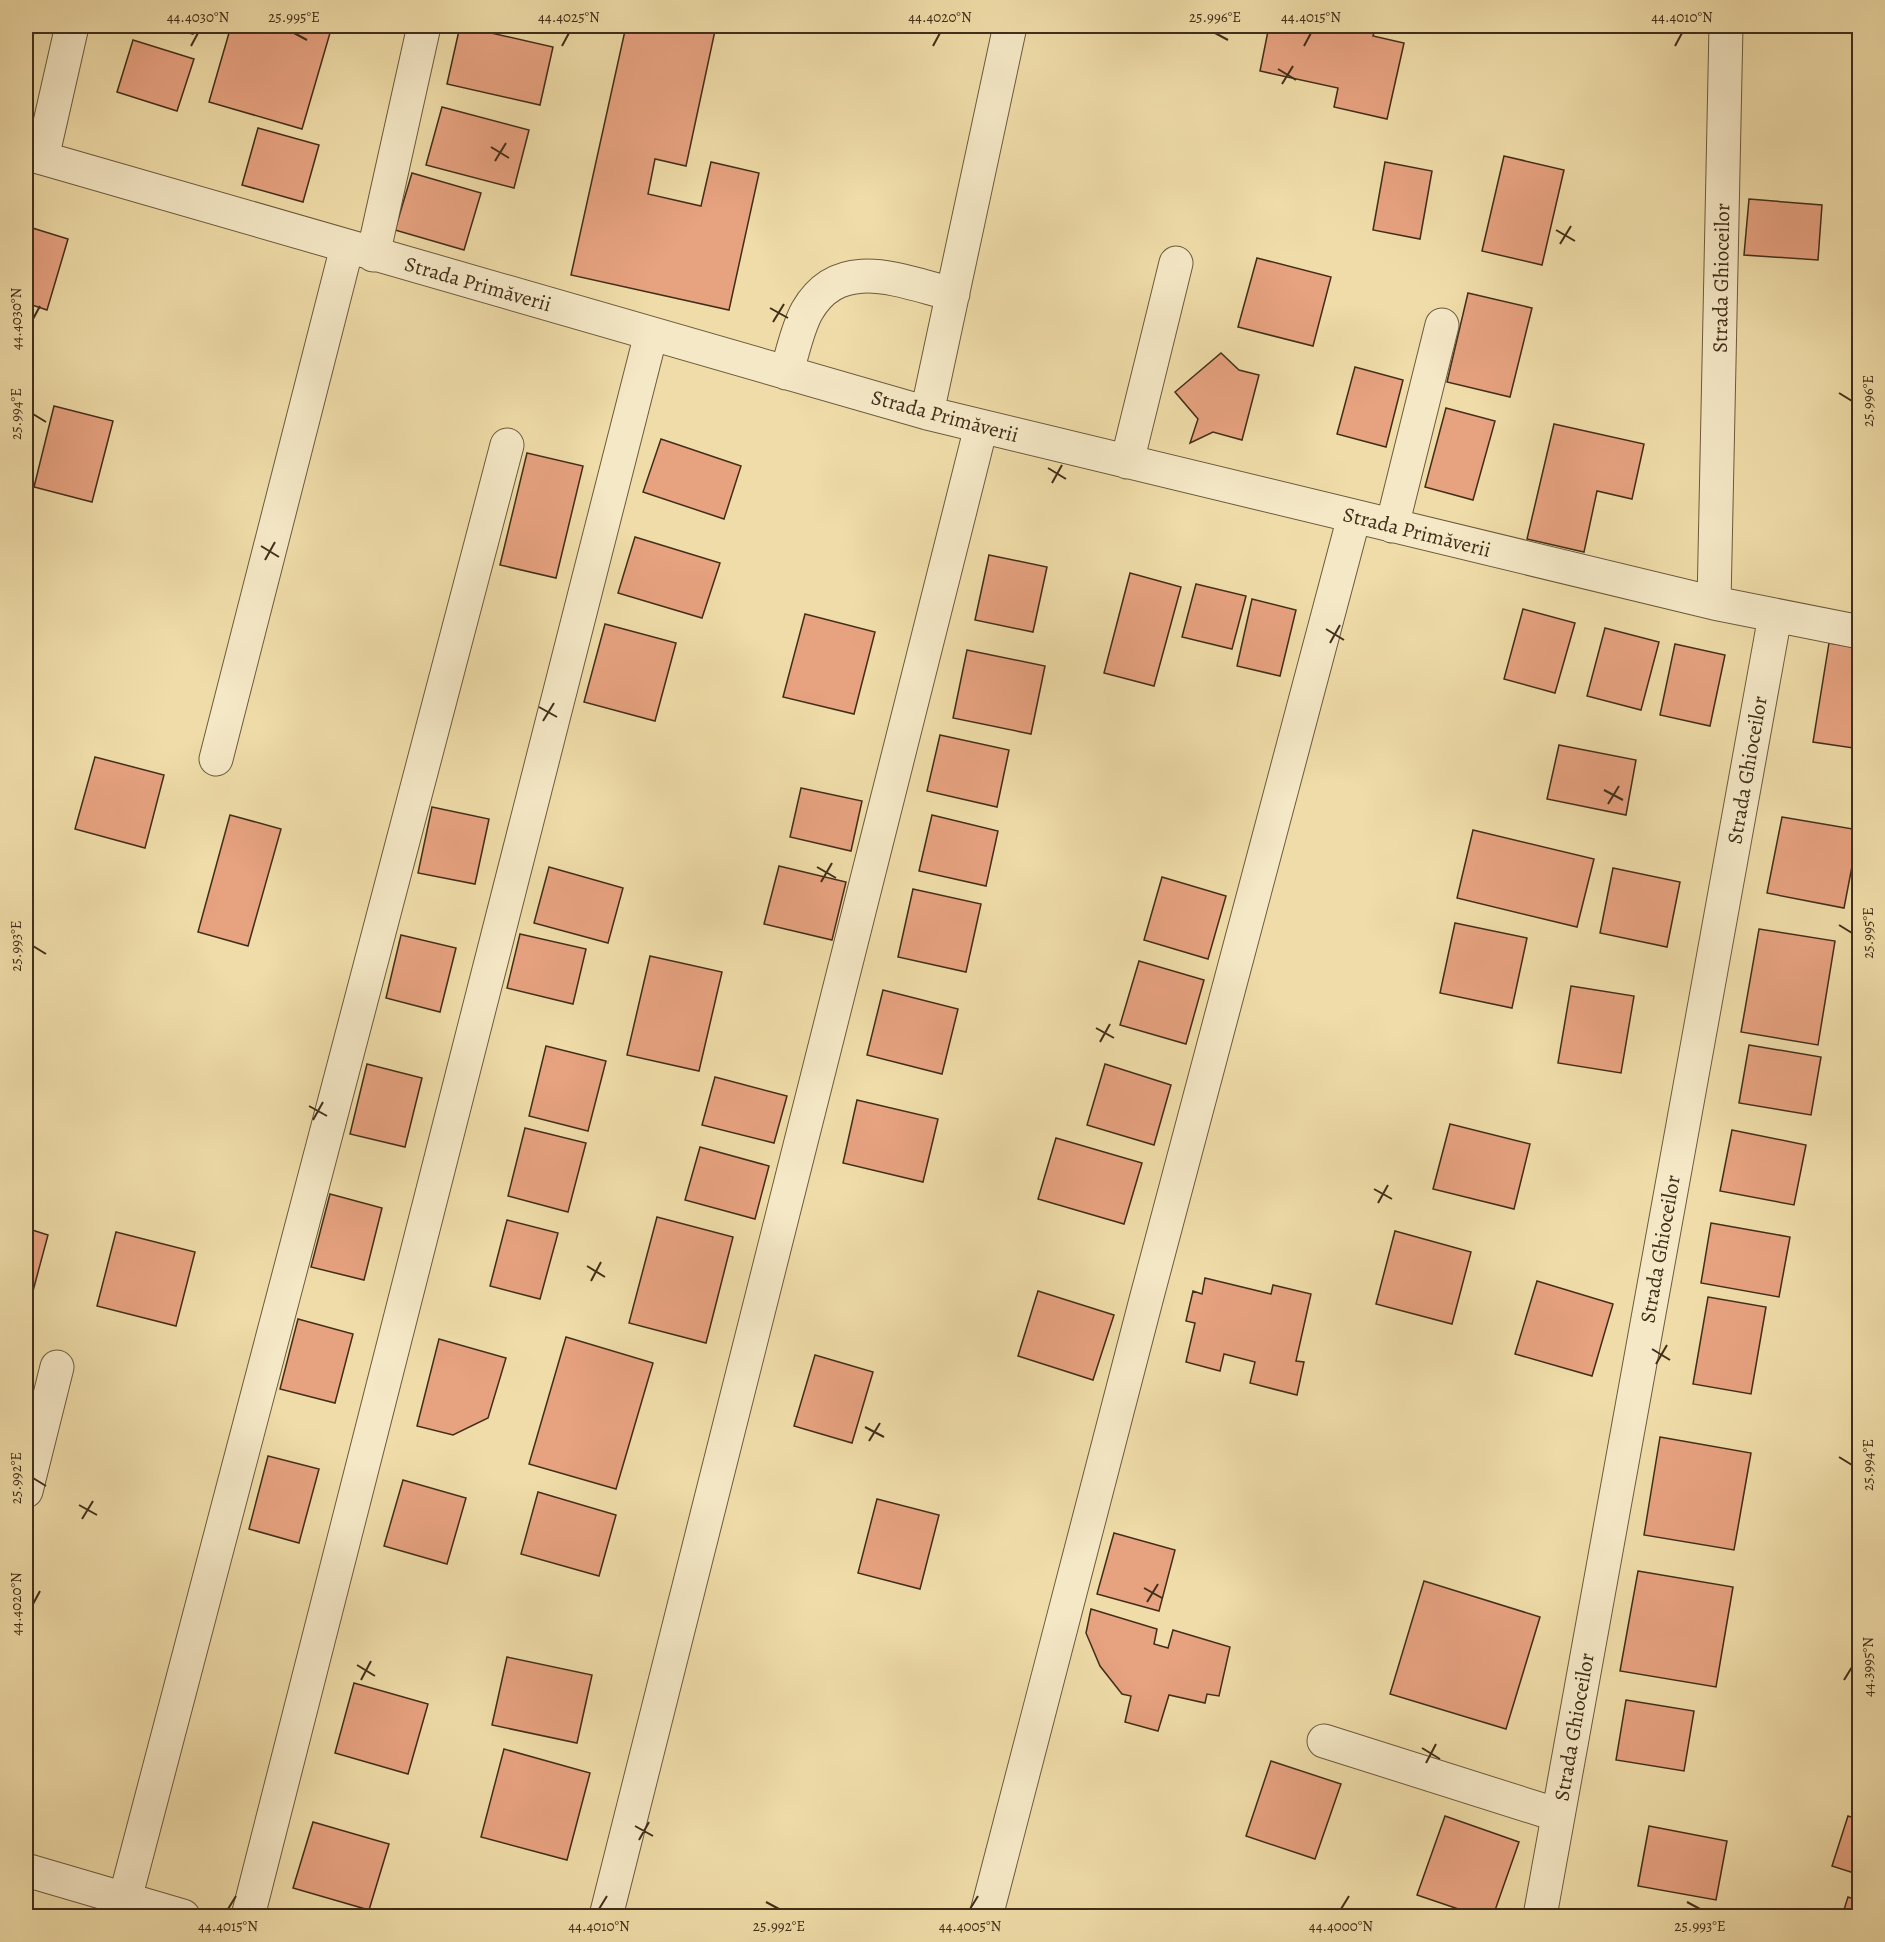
<svg xmlns="http://www.w3.org/2000/svg" width="1885" height="1942" viewBox="0 0 1885 1942" font-family="Alegreya,serif">
<style>
.building{fill:#e7a280;stroke:#412e1a;stroke-width:1.5}
.lines{fill:none;stroke-linecap:round;stroke-linejoin:round}
.minor-casing{stroke:#6c5a3e;stroke-width:35}
.minor{stroke:#f5e8c6;stroke-width:33}
.ticks{fill:none;stroke:#412e1a;stroke-width:2}
.labels{text-anchor:middle;stroke-width:4.5;stroke-linejoin:round;paint-order:stroke}
.street-label{font-size:21px;fill:#412e1a;stroke:#f5e8c6}
.neatline{fill:none;stroke:#412e1a;stroke-width:2}
.ticks-label{font-size:15px;text-anchor:middle;fill:#412e1a}
</style>
<rect width="100%" height="100%" fill="#efdca8"/>
<filter id="stains"><feTurbulence type="fractalNoise" baseFrequency=".00333" numOctaves="4"/><feColorMatrix values="0 0 0 0 .2 0 0 0 0 .09 0 0 0 0 .02 0 0 0 .5 -.17"/></filter>
<radialGradient id="worn" r=".72"><stop offset=".6" stop-color="#630" stop-opacity="0"/><stop offset="1" stop-color="#630" stop-opacity=".3"/></radialGradient>
<path class="building" d="M164,26H196L193,34Z
M231,26H304L330,33L302,129L209,102Z
M460,26L553,47L540,105L447,84Z
M626,26H716L686,166L655,159L648,194L701,206L711,162L759,173L729,310L571,275Z
M1269,26H1376L1373,36L1404,43L1387,119L1334,107L1338,88L1260,71Z
M133,40L194,59L177,111L117,92Z
M442,107L529,130L514,188L426,165Z
M258,128L319,145L303,202L242,185Z
M1504,156L1564,170L1542,265L1482,251Z
M1385,162L1432,171L1420,239L1373,230Z
M412,173L481,193L464,250L395,230Z
M1749,199L1822,205L1818,260L1744,255Z
M26,226L68,239L47,310L26,303Z
M1257,258L1331,277L1313,346L1238,327Z
M1468,293L1532,308L1510,397L1447,382Z
M1221,353L1239,370L1259,375L1242,440L1213,432L1190,443L1198,419L1175,392Z
M1355,367L1403,380L1386,447L1337,434Z
M54,406L113,421L92,502L34,487Z
M1446,408L1495,421L1473,500L1425,487Z
M1554,424L1644,444L1632,499L1597,491L1584,552L1527,539Z
M661,439L741,466L724,519L643,492Z
M527,453L583,466L556,578L500,565Z
M635,537L720,563L702,618L618,593Z
M989,555L1047,567L1033,632L975,620Z
M1130,573L1181,587L1154,686L1104,673Z
M1196,584L1246,596L1232,649L1182,637Z
M1252,599L1296,610L1280,676L1237,666Z
M1523,609L1575,623L1555,693L1504,679Z
M805,614L875,632L854,714L783,697Z
M605,624L676,643L655,721L584,702Z
M1605,628L1659,642L1641,710L1587,696Z
M1829,643L1860,648V749L1813,742Z
M1675,644L1725,655L1710,726L1660,715Z
M967,650L1045,666L1031,734L953,718Z
M940,735L1009,750L997,807L927,791Z
M1559,745L1636,760L1626,815L1547,799Z
M95,757L164,775L145,848L75,829Z
M801,788L862,801L851,851L790,837Z
M432,807L489,819L475,884L418,873Z
M230,815L281,829L248,946L198,932Z
M932,815L998,831L986,886L919,871Z
M1782,817L1859,830L1844,908L1767,893Z
M1473,830L1594,859L1577,927L1457,898Z
M779,866L846,882L832,940L764,924Z
M549,867L623,888L608,943L534,923Z
M1613,868L1680,882L1667,947L1600,933Z
M1162,877L1226,896L1208,959L1144,940Z
M913,889L981,904L966,972L898,957Z
M1455,923L1527,938L1512,1008L1440,993Z
M1759,929L1835,941L1818,1045L1741,1032Z
M520,934L586,949L573,1004L507,988Z
M401,935L456,948L440,1012L386,998Z
M650,956L722,972L699,1071L627,1055Z
M1139,961L1204,980L1186,1044L1120,1025Z
M1571,986L1634,996L1621,1073L1558,1063Z
M883,990L958,1009L942,1074L867,1055Z
M1749,1045L1821,1057L1811,1115L1739,1103Z
M546,1046L606,1061L588,1131L529,1116Z
M367,1064L422,1078L405,1147L350,1134Z
M1105,1064L1171,1085L1154,1145L1087,1125Z
M715,1077L787,1096L774,1143L702,1125Z
M857,1100L938,1119L923,1182L843,1163Z
M1450,1124L1530,1144L1514,1209L1433,1189Z
M525,1128L586,1143L568,1212L508,1196Z
M1732,1130L1806,1145L1794,1205L1720,1191Z
M1056,1138L1142,1163L1124,1224L1038,1199Z
M700,1147L769,1166L755,1219L685,1200Z
M330,1194L382,1208L364,1280L311,1267Z
M657,1217L733,1237L706,1343L629,1323Z
M507,1220L558,1233L540,1299L490,1286Z
M1711,1223L1790,1237L1779,1297L1701,1283Z
M26,1228L48,1235L26,1317Z
M1395,1231L1471,1252L1452,1324L1376,1304Z
M116,1232L195,1252L176,1326L97,1306Z
M1205,1278L1271,1294L1273,1285L1311,1294L1296,1361L1304,1362L1297,1395L1250,1383L1255,1362L1224,1354L1220,1371L1186,1362L1195,1323L1186,1321L1193,1291L1202,1294Z
M1537,1281L1613,1304L1592,1376L1515,1354Z
M1038,1291L1114,1315L1093,1380L1018,1356Z
M1708,1297L1766,1307L1751,1394L1693,1384Z
M298,1319L353,1334L335,1403L280,1389Z
M566,1337L653,1363L616,1489L529,1464Z
M439,1339L506,1358L488,1418L453,1435L417,1426Z
M815,1355L873,1372L852,1443L794,1426Z
M1660,1437L1751,1453L1734,1550L1644,1535Z
M268,1456L319,1469L299,1543L249,1529Z
M403,1480L466,1498L447,1564L384,1546Z
M538,1492L616,1515L599,1576L521,1554Z
M877,1499L939,1515L920,1589L858,1573Z
M1114,1533L1175,1550L1159,1611L1097,1594Z
M1638,1571L1733,1587L1716,1687L1620,1671Z
M1424,1581L1540,1617L1506,1729L1390,1694Z
M1091,1609L1157,1629L1154,1644L1168,1648L1173,1630L1230,1647L1219,1696L1207,1694L1205,1703L1169,1695L1158,1731L1125,1722L1131,1696L1122,1694L1100,1666L1086,1633Z
M507,1657L592,1675L577,1743L492,1725Z
M354,1683L428,1704L408,1774L335,1753Z
M1626,1700L1694,1711L1684,1771L1616,1760Z
M504,1749L590,1773L567,1860L481,1837Z
M1271,1761L1341,1784L1315,1859L1246,1836Z
M1445,1816L1519,1842L1493,1916H1479L1417,1895Z
M1848,1816L1860,1820V1875L1832,1866Z
M313,1822L389,1844L369,1910L293,1888Z
M1649,1826L1727,1841L1716,1900L1638,1886Z
M1848,1897L1860,1901V1916H1842Z"/>
<g class="lines">
<g class="minor-casing">
<path id="minor" d="M26,153L42,158L72,26
M42,158L927,413L1714,603L1860,632
M373,255L424,26
M786,373C793,353 797,329 807,311C840,253 902,282 953,294
M927,413L1010,26
M1127,462L1176,263
M1392,526L1442,325
M1714,603L1726,26
M216,759L347,247
M26,1491L57,1367
M1324,1741L1558,1815
M26,1870L183,1916
M125,1899L507,445
M248,1916L651,334
M606,1916L981,427
M986,1916L1146,1300L1354,517
M1540,1916L1775,616"/>
</g>
<use href="#minor" class="minor"/>
</g>
<path class="ticks" d="M294,33L307,40M1215,33L1228,40M191,46L198,33M562,46L569,33M933,46L940,33M1304,46L1311,33M1675,46L1682,33M1278,69L1296,80M1282,84L1293,66M491,147L509,158M495,161L506,143M1556,230L1575,241M1560,244L1571,226M770,308L788,318M33,319L40,306M773,322L784,304M1839,393L1852,401M33,414L46,422M1048,468L1066,479M1052,483L1062,465M261,546L279,557M265,560L275,542M1326,629L1344,640M1330,643L1340,625M539,707L557,717M543,721L554,703M1604,790L1623,800M1608,804L1619,786M817,867L836,878M821,882L832,863M1839,925L1852,933M33,946L46,954M1096,1028L1114,1038M1100,1042L1110,1024M309,1106L327,1116M313,1120L323,1102M1374,1189L1392,1199M1378,1203L1388,1185M587,1266L605,1277M591,1281L601,1262M1652,1349L1670,1360M1656,1364L1667,1345M865,1427L884,1437M869,1441L880,1423M1839,1457L1852,1465M33,1478L46,1486M79,1505L97,1515M82,1519L93,1501M1144,1588L1162,1598M1147,1602L1158,1584M33,1604L40,1591M357,1665L375,1676M361,1680L371,1661M1844,1680L1852,1667M1422,1748L1440,1759M1426,1763L1436,1744M635,1826L653,1836M639,1840L649,1822M766,1902L779,1909M1687,1902L1700,1909M228,1909L236,1896M599,1909L607,1896M970,1909L978,1896M1341,1909L1349,1896"/>
<g class="labels">
<g class="street-label">
<text transform="translate(1721 278) rotate(-89)" y="7">Strada Ghioceilor</text>
<text transform="translate(478 284) rotate(16)" y="7">Strada Primăverii</text>
<text transform="translate(945 416) rotate(15)" y="7">Strada Primăverii</text>
<text transform="translate(1417 532) rotate(14)" y="7">Strada Primăverii</text>
<text transform="translate(1747 770) rotate(-80)" y="7">Strada Ghioceilor</text>
<text transform="translate(1660 1249) rotate(-80)" y="7">Strada Ghioceilor</text>
<text transform="translate(1574 1727) rotate(-80)" y="7">Strada Ghioceilor</text>
</g>
</g>
<rect width="1885" height="1942" fill="none" stroke="#efdca8" stroke-width="66"/>
<rect x="33" y="33" width="1819" height="1876" class="neatline"/>
<g class="ticks-label">
<text x="198" y="22">44.4030°N</text>
<text x="294" y="22">25.995°E</text>
<text x="569" y="22">44.4025°N</text>
<text x="940" y="22">44.4020°N</text>
<text x="1215" y="22">25.996°E</text>
<text x="1311" y="22">44.4015°N</text>
<text x="1682" y="22">44.4010°N</text>
<text transform="translate(16 319) rotate(-90)" y="5">44.4030°N</text>
<text transform="translate(1868 401) rotate(-90)" y="5">25.996°E</text>
<text transform="translate(16 414) rotate(-90)" y="5">25.994°E</text>
<text transform="translate(1868 933) rotate(-90)" y="5">25.995°E</text>
<text transform="translate(16 946) rotate(-90)" y="5">25.993°E</text>
<text transform="translate(1868 1465) rotate(-90)" y="5">25.994°E</text>
<text transform="translate(16 1478) rotate(-90)" y="5">25.992°E</text>
<text transform="translate(16 1604) rotate(-90)" y="5">44.4020°N</text>
<text transform="translate(1868 1667) rotate(-90)" y="5">44.3995°N</text>
<text x="228" y="1931">44.4015°N</text>
<text x="599" y="1931">44.4010°N</text>
<text x="779" y="1931">25.992°E</text>
<text x="970" y="1931">44.4005°N</text>
<text x="1341" y="1931">44.4000°N</text>
<text x="1700" y="1931">25.993°E</text>
</g>
<rect width="100%" height="100%" filter="url(#stains)"/>
<rect width="100%" height="100%" fill="url(#worn)"/>
</svg>
